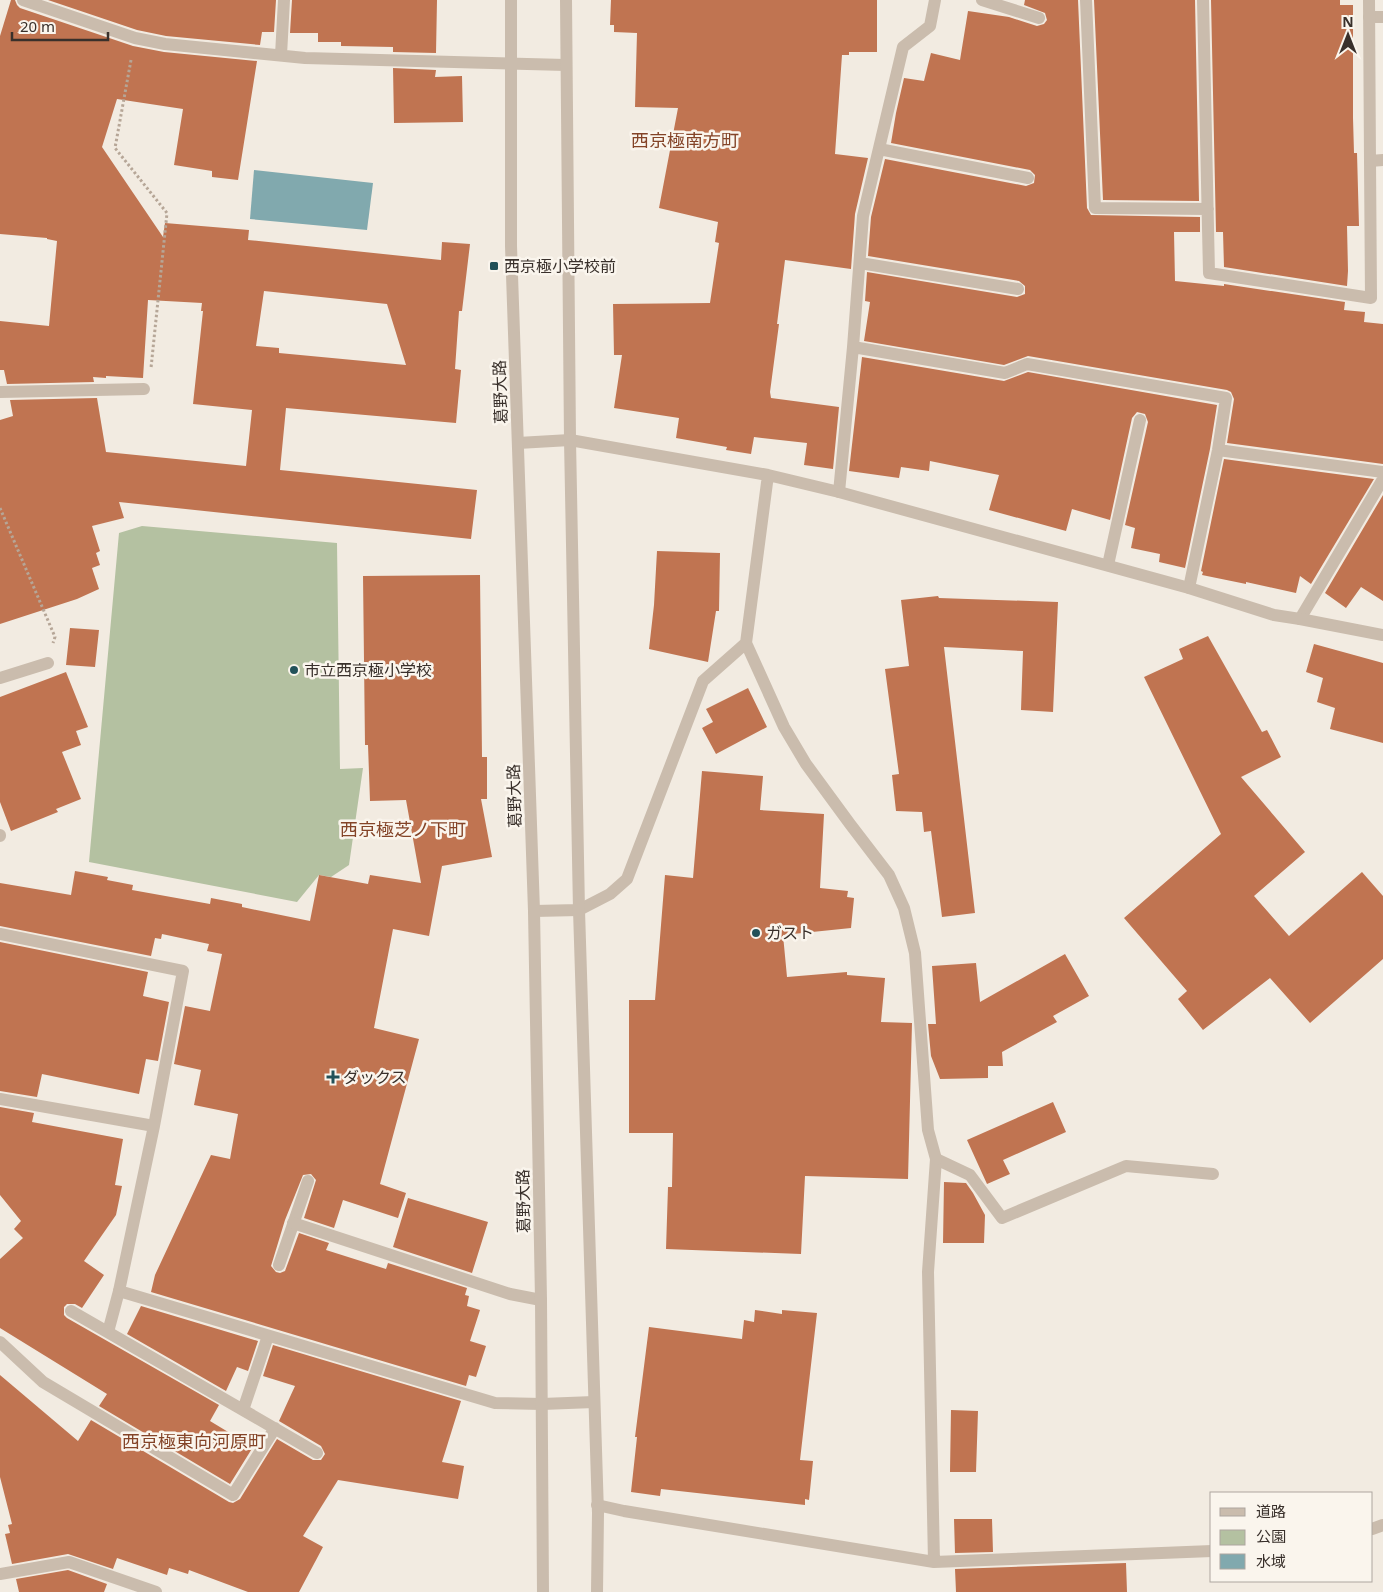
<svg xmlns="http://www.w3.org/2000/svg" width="1383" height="1592" viewBox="0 0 1383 1592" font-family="'Noto Sans','Noto Sans JP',sans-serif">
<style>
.green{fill:#b4c1a1}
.water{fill:#81a9ae}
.building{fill:#c07451;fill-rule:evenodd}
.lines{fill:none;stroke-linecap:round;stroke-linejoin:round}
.path{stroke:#b6a697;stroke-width:3;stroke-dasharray:2.5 2.5;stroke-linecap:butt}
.service{stroke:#cabcad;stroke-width:12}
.minor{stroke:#cabcad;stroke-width:12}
.tertiary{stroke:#cabcad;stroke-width:12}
.poi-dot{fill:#225159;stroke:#faf5ed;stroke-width:2}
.labels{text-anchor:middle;stroke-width:5;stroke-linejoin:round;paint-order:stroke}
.poi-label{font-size:16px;fill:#39302b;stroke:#faf5ed;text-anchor:start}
.street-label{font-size:16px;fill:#39302b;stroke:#faf5ed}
.neighbourhood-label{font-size:18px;fill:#844428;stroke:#faf5ed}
</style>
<rect width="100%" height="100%" fill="#f2ebe1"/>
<path class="green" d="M142,526L337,543L340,769L363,768L349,865L331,877L319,875L297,902L89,862L119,533Z"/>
<path class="water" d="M254,170L373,183L367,230L250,219Z"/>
<path class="building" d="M11,0H15L17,5L20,8L133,46L164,52L257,61L238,180L212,177V171L174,165L183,109L117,99L102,147L163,237L165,223L249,230L248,240L441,260L442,242L470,244L462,311H459L455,369L461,370L456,423L286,408L280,470L477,490L471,539L119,502L124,518L92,526L100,551L96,553L100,565L92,568L99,589L77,599L0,624V420L13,416L10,400L97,398L106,452L246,466L252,410L193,404L203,311H201L202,303L148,300L143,378L106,376V378L93,377L94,382L7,384L4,370H0V321L49,326L57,241L47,239V238L0,234V36ZM264,291L387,304L406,365L279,353V348L256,346Z
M48,0H276L274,32H262L260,45L166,36L137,30Z
M292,0H437L436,53L393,52V47L341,46V42H318V33H290Z
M611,0H877V52H849V55H842L835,154L868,158L855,214L851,269L785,260L777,324H779L770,392L771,398L839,407L833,469L804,465L807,443L754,437L751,454L726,450L727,447L676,438L679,418L614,408L622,355H614L613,304L710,303L719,243L715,242L718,222L659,208L678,108L635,107L637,33L614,32V25H610Z
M1025,0H1078L1087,208L1091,215L1200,217V232H1174L1175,281L1224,286V284L1345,302L1344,310L1365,312L1364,322L1383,324V464L1227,443L1234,399L1231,392L1227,390L1028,356L1004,365L864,341L870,302L865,301L867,272L1017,297L1025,294V286L1019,281L868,256L871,217L885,159L1026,186L1034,183L1035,175L1030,170L891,143L896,113L904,78L924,81L931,53L960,60L968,11L1009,17L1037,26L1044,24L1047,20L1045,13L1024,5Z
M1094,0H1195L1199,201L1103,200Z
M1211,0H1340V5H1353V118L1354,153H1357L1359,226H1347L1348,271L1347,286L1224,267L1223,232H1216Z
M393,68L436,70L435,77L462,76L463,122L394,123Z
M862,357L1004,381L1028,372L1217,405L1210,449L1185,568L1159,562L1160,554L1131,548L1135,528L1125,525L1148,422L1145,414L1137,412L1132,418L1110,520L1072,509L1066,531L989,510L999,475L930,461L929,471L901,467L899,478L849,471Z
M1224,459L1374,479L1311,584L1300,576L1296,593L1246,582V584L1202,575L1203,572L1201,571Z
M1383,495V601L1361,587L1346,608L1325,593Z
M657,551L720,553L719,611H716L708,662L649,649L654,605Z
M480,575L482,757H487V799H481L492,857L442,866L429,936L393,929L374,1028L419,1039L380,1184L406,1193L398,1218L343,1200L334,1228L304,1218L316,1180L311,1174L303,1175L285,1220L271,1266L276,1272L280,1273L285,1271L299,1233L329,1243L326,1250L386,1269L388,1263L467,1288L465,1295L469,1296L467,1306L480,1310L470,1341L486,1346L476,1377L469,1375L466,1386L151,1292L155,1275L211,1155L230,1159L238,1114L194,1105L201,1070L174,1064L185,1006L210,1011L222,954L207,951L209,944L162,934L161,939L155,938L151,956L0,926V883L71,895L75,871L108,877L107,880L133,885L132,890L210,904L211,898L242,904V907L310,921L319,875L368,884L370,875L421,883L406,800L370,801L368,745H365L363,576Z
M938,596L939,598L1058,602L1053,712L1021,710L1023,651L944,647L975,913L942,917L931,831L924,832L922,812L896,811L892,775L899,774L885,669L909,666L901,600Z
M70,628L99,630L95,667L66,665Z
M1208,636L1262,732L1267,730L1281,757L1241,777L1305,852L1254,896L1289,936L1362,872L1383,896V959L1310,1023L1270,978L1203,1030L1178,999L1187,991L1124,918L1221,834L1144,677L1183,659L1179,649Z
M1314,644L1383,663V743L1330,729L1335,708L1317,702L1323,678L1306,672Z
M66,672L88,727L76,731L81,745L62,752L81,799L56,809L58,812L11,831L0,802V697Z
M748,688L767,727L716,754L702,728L713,722L706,709Z
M702,771L763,776L760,810L824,814L820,888L848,891L847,897L854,898L851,928L783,935L787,977L847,972V975L885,978L881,1022L912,1023L908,1179L805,1176L801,1254L666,1249L668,1187H672L673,1133H629V1000H655L665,875L693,878Z
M0,942L148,972L143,996L169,1002L158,1061L146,1059L139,1094L42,1074L37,1097L0,1091Z
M1065,954L1089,996L1053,1016L1057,1022L1002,1052L1003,1066H988V1078L940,1079L931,1056L928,1024H936L932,966L976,963L980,1002Z
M1053,1102L1066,1132L1003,1160L1010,1174L987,1184L967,1140Z
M0,1107L34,1113L32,1122L123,1139L115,1185L122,1186L116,1215L84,1261L104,1275L82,1308L75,1304H67L64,1307V1315L67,1318L219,1405L210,1421L253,1447L230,1484L99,1406L107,1394L0,1328V1259L23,1238L14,1229L21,1221L0,1195Z
M944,1182L966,1183L973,1193L985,1215L984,1243H943Z
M408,1198L488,1222L472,1273L393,1247Z
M141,1306L258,1341L248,1371L237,1367L226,1391L127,1334Z
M755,1310L782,1314V1310L817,1313L800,1460L813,1461L809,1500L805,1499V1505L661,1489L660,1496L631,1492L637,1437H635L649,1327L742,1339L744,1320L754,1322Z
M273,1345L461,1401L442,1462L464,1466L458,1499L338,1480L303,1536L323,1547L299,1592H248L189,1570L188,1574L169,1568L167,1575L117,1558L113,1569L68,1554L12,1564L5,1534L10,1533L8,1525L12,1524L0,1477V1375L78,1441L91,1420L229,1502L233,1503L240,1499L277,1439L313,1460H321L325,1454L321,1446L279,1421L295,1386L263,1376Z
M951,1410L978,1411L976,1472H950Z
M954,1519H992L993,1552L955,1553Z
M1126,1563L1127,1592H956L955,1569Z
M68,1570L107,1584L104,1592H19L16,1579Z"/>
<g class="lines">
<path class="path" d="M131,60L115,148L167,213L151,368
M0,508L55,637L53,643"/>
<path class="service" d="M23,0L135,38L165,44L305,58L566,65
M982,0L1039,18
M1086,0L1095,208L1208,209
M1203,0L1209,273L1371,298L1370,161
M1369,17H1383
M281,55L284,0
M879,149L1028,178
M860,263L1018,289
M853,347L1005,373L1027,364L1226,398L1218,450L1189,588
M1218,450L1383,472
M839,492L853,347L863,216L903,47L930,26L935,0
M1108,565L1140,420
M1300,619L1383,479
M279,1265L308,1181
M71,1311L243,1410
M108,1332L119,1291
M268,1336L243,1410L317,1453
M0,1342L43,1382L233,1495L275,1428
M597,1505L624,1511L934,1562L1212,1551
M1372,1529L1383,1525
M934,1562L928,1272L936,1159L970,1175L1002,1218L1126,1166L1213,1174
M0,1574L69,1562L156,1592"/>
<path class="minor" d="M1369,0L1370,161L1383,160
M0,392L144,389
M518,443L570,440L768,475L839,492L1189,588L1274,615L1300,619L1383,635
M746,643L784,727L806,764L850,824L889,875L904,908L915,953L928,1130L936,1159
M0,678L48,663
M0,835V836
M534,911L579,910L610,894L627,879L703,681L746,643L768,475
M0,934L183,971L154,1126L119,1291L495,1403L542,1404L594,1402
M0,1099L154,1126
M293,1223L510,1294L541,1300"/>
<path class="tertiary" d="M511,0V246L534,911L541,1300L543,1592
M566,0L570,440L579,910L598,1513L597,1592"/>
</g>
<g class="poi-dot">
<rect x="489" y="261" width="10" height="10" rx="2.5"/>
<circle cx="294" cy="670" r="5"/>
<circle cx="756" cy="933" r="5"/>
<path d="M330.5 1069.5h5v5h5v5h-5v5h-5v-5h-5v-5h5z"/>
</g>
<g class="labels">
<g class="poi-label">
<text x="504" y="272">西京極小学校前</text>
<text x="304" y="676">市立西京極小学校</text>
<text x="766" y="939">ガスト</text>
<text x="343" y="1083">ダックス</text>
</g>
<g class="street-label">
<text transform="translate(500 392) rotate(-92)" y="6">葛野大路</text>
<text transform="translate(514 796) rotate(-92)" y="6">葛野大路</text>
<text transform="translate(523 1201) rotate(-91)" y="6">葛野大路</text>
</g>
<g class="neighbourhood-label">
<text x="685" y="147">西京極南方町</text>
<text x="403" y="836">西京極芝ノ下町</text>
<text x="194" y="1448">西京極東向河原町</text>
</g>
</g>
<rect x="1210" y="1492" width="162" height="90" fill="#faf5ed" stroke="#ada69f"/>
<rect x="1220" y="1508" width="25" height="8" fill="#cabcad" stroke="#ada69f"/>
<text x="1256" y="1517" font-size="15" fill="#39302b">道路</text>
<rect x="1220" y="1530" width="25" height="15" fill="#b4c1a1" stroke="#ada69f"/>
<text x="1256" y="1542" font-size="15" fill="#39302b">公園</text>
<rect x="1220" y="1554" width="25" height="15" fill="#81a9ae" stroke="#ada69f"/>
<text x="1256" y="1567" font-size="15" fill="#39302b">水域</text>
<g transform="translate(1348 35)" stroke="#faf5ed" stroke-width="4" paint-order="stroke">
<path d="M0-4L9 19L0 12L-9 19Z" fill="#39302b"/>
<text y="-8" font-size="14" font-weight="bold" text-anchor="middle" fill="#39302b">N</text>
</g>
<path d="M12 32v8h96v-8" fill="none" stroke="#39302b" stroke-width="2.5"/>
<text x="20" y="32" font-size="15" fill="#39302b" stroke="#faf5ed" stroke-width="4" paint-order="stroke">20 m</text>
</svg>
